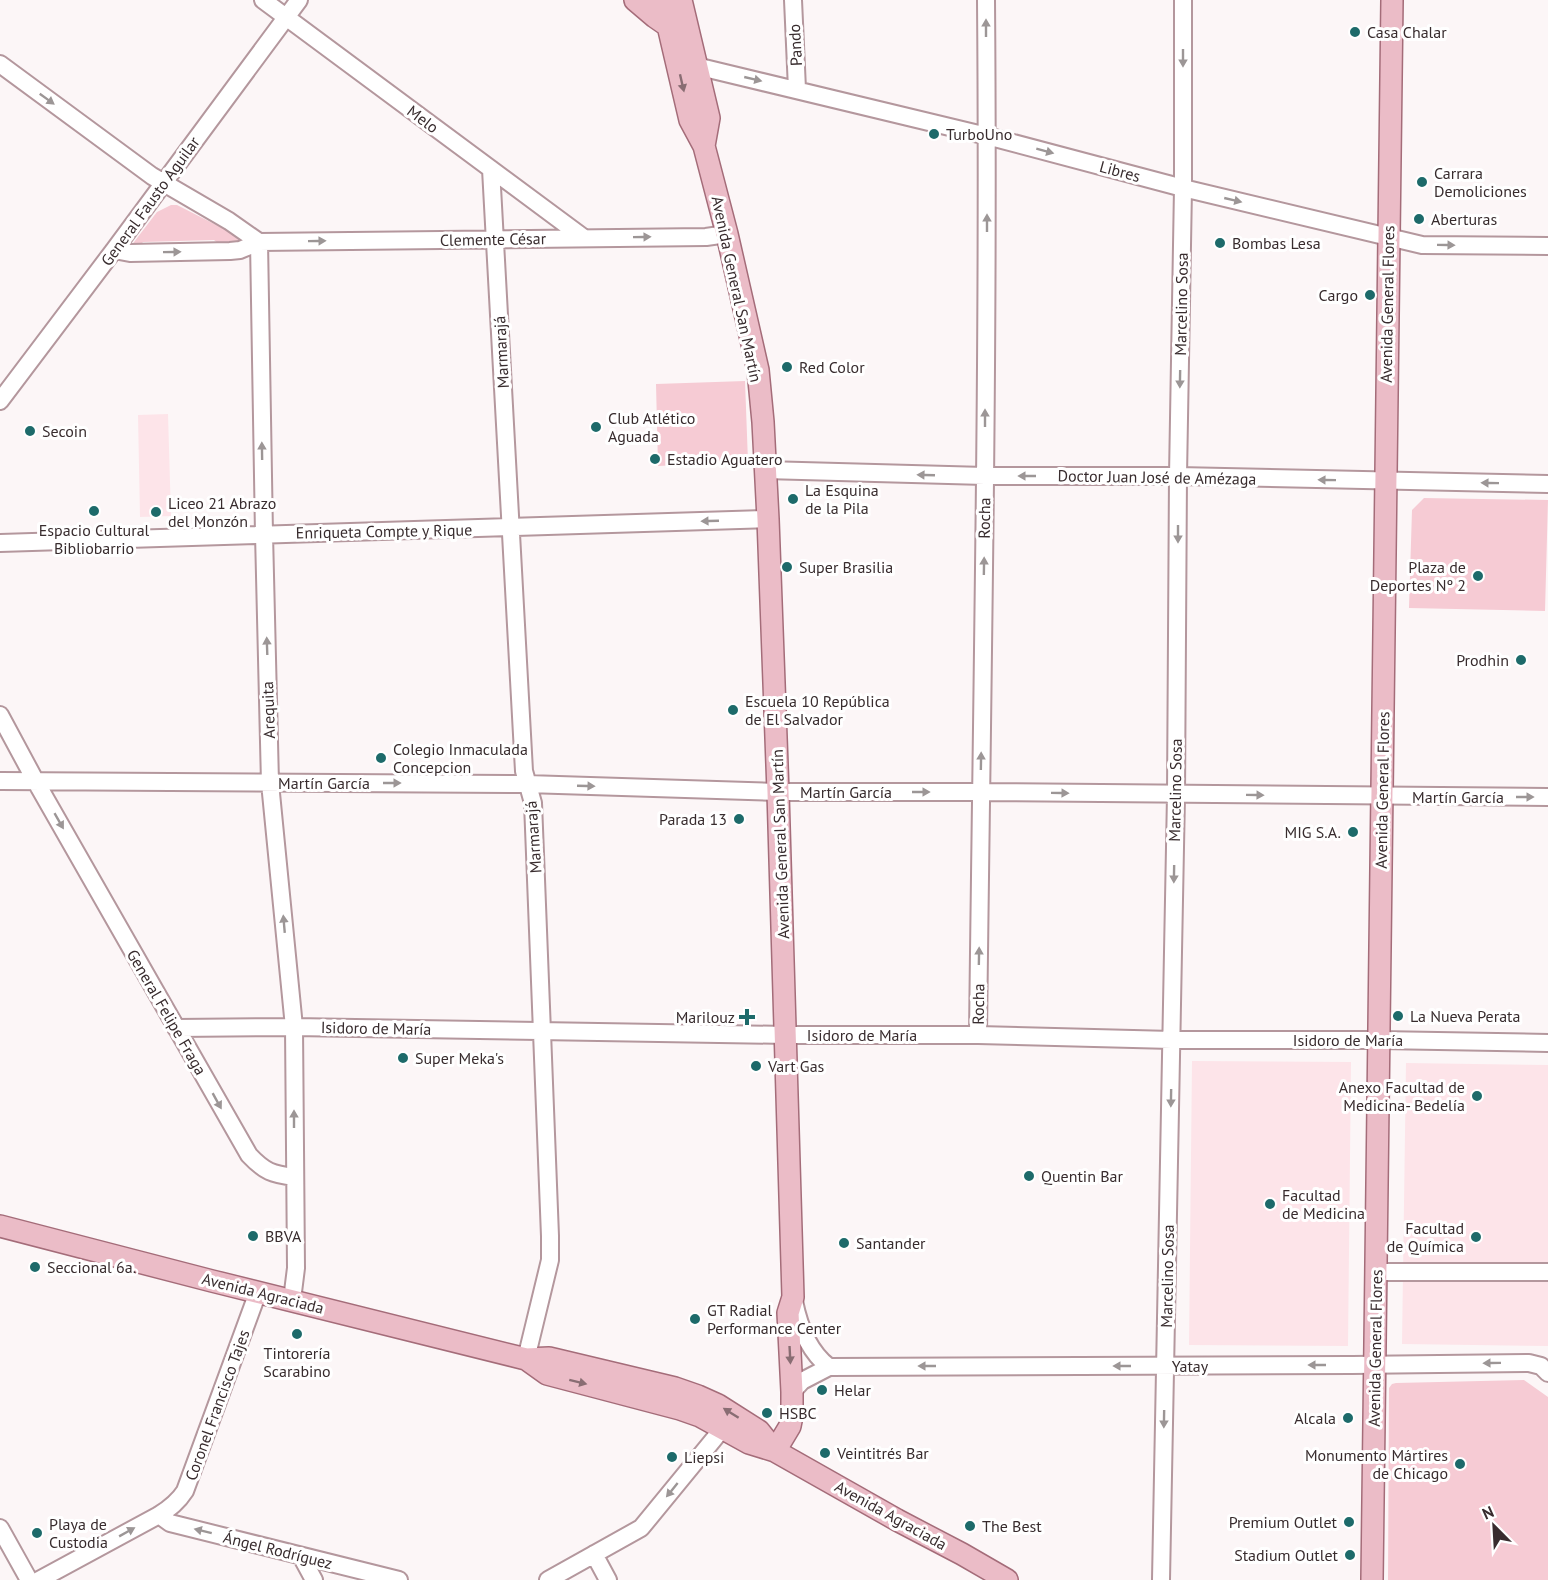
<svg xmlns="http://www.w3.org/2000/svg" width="1548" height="1580" viewBox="0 0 1548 1580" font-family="'PT Sans',sans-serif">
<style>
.built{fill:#fde4e9}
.green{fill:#f6cbd4}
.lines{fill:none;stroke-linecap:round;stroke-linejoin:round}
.minor-casing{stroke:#b4979d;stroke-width:20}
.major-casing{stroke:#a46c79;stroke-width:24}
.minor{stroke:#fff;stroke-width:16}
.major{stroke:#ebbcc7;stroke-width:21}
.oneway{fill:#9c9696}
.oneway2{fill:#896d73}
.poi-dot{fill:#1d6a6a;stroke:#fff;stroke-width:2}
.labels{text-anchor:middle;stroke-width:6;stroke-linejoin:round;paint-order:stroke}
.poi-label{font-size:16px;fill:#382c2e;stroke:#fff;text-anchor:start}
.street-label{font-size:16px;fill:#382c2e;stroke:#fff}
</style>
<rect width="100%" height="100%" fill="#fcf6f7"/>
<path class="built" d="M168,414L171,516L140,517L138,415Z
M1192,1061L1351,1062L1348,1346L1189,1345Z
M1406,1063L1548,1065V1346L1402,1344Z"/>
<path class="green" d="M171,205H177L236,235L241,241L224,248L214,240L143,242L137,249L131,246L157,212Z
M745,381L748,462L658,466L656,384Z
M1424,498L1548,500L1545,611L1409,608L1412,510Z
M1524,1380L1548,1397V1580H1388L1389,1388L1392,1384L1396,1383Z"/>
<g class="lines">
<g class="minor-casing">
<path id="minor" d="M263,0L584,238
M793,0L797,89
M0,64L152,176L229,221L259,242
M696,66L987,136L1183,188L1422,245L1548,246
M491,169L524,771L533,803L550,1236V1260L526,1359
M259,242L264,534L270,783L294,1027L296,1268L292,1300
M114,250L130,253L230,251L240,250L259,242L706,237L727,234
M0,401L114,250L299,0
M765,470L985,476H1178L1548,484
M0,543L768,519
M0,715L36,782L249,1155C265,1172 272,1174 294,1177
M0,781L527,784L778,792H981L1548,797
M176,1028L294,1027L786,1035H978L1172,1040H1379L1548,1043
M978,1035C982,690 989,345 986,0
M1377,1272H1548
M794,1301C799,1326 808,1351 829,1367L1352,1365L1529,1363L1541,1366L1548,1373
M792,1392L802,1381L829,1367
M159,1515L170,1523L399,1580
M0,1528L29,1580
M594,1554L608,1580
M301,1556L314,1580
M39,1580L159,1515C170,1508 178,1502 185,1491L258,1292
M548,1580L641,1528L723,1428
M1161,1580L1176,795L1178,476L1183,188V0"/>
</g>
<g class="major-casing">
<path id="major" d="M635,0L655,17L668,26
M662,0L690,120L704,146L727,234L758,370L763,422L768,519L778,792L793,1297L788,1313L792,1392V1416L790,1426L775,1451
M681,0L709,118L704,146
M0,1226L212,1281L526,1359L549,1358L675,1388L698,1396L718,1405L759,1431L775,1451
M526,1359L547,1374L680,1409L700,1416L749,1443L775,1451L897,1520L962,1554L1007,1580
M1372,1580L1392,0"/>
</g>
<use href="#minor" class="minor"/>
<use href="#major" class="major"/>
</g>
<defs><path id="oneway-solid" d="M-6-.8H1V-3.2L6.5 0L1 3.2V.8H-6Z" transform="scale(1.5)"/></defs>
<g class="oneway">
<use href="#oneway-solid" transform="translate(986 28) rotate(-90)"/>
<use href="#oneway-solid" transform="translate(1183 58) rotate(90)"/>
<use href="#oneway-solid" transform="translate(753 79) rotate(13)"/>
<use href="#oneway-solid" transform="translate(47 99) rotate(36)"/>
<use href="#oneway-solid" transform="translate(1045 151) rotate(15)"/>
<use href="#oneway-solid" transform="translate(1233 200) rotate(13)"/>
<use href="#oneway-solid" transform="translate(987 223) rotate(-90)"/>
<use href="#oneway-solid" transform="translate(642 237) rotate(-1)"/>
<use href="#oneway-solid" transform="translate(317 241) rotate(-1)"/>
<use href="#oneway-solid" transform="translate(1446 245) rotate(1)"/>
<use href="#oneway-solid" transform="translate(172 252) rotate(-1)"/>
<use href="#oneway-solid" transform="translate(1180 379) rotate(91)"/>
<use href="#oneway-solid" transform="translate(985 418) rotate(-90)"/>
<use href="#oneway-solid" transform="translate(262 451) rotate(-91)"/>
<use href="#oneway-solid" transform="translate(926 475) rotate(-178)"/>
<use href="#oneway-solid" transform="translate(1027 476) rotate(180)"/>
<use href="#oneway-solid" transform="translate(1327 480) rotate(-179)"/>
<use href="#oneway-solid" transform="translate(1490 483) rotate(-179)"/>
<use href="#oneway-solid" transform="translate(710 521) rotate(178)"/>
<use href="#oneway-solid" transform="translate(1178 534) rotate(90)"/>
<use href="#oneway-solid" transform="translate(984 566) rotate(-89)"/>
<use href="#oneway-solid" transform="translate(267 646) rotate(-92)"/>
<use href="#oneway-solid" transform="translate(981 761) rotate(-89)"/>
<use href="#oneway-solid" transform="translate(392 783)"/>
<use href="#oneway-solid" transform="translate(586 786) rotate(2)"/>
<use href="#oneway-solid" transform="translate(921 792)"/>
<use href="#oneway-solid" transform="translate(1060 793) rotate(1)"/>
<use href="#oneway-solid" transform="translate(1255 795) rotate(1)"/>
<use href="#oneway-solid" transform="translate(1525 797)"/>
<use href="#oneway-solid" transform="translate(59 821) rotate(60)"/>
<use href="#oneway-solid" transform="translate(1174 874) rotate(91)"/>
<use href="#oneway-solid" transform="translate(284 924) rotate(-95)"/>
<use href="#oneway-solid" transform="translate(979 956) rotate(-89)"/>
<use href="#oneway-solid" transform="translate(1171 1098) rotate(91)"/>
<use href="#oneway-solid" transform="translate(217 1101) rotate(61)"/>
<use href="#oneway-solid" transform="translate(294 1119) rotate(-90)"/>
<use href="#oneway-solid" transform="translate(1492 1363) rotate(179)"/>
<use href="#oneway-solid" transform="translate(1317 1365) rotate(180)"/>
<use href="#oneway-solid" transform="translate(927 1366) rotate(180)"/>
<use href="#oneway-solid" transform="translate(1122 1366) rotate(180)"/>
<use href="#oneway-solid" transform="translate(1164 1419) rotate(91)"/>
<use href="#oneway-solid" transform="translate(672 1490) rotate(129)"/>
<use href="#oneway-solid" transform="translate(203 1531) rotate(-166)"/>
<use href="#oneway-solid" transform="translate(127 1532) rotate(-29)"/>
</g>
<g class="oneway2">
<use href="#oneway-solid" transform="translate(682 83) rotate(77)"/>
<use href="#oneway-solid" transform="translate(790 1355) rotate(87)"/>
<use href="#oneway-solid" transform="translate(578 1382) rotate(14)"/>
<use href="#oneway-solid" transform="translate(731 1413) rotate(-148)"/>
</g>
<g class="poi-dot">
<circle cx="1355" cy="32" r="6"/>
<circle cx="934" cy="134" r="6"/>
<circle cx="1422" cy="182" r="6"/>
<circle cx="1419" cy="219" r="6"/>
<circle cx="1220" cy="243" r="6"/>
<circle cx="1370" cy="295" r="6"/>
<circle cx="787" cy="367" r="6"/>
<circle cx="596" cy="427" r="6"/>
<circle cx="30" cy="431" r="6"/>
<circle cx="655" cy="459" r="6"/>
<circle cx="793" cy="499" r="6"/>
<circle cx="94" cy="511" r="6"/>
<circle cx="156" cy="512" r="6"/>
<circle cx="787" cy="567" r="6"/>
<circle cx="1478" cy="576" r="6"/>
<circle cx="1521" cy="660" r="6"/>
<circle cx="733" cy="710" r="6"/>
<circle cx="381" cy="758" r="6"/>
<circle cx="739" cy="819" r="6"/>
<circle cx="1353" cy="832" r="6"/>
<circle cx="1398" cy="1016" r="6"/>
<path d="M744 1008h6v6h6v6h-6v6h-6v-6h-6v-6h6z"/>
<circle cx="403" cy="1058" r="6"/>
<circle cx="756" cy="1066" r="6"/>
<circle cx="1477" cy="1096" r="6"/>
<circle cx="1029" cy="1176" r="6"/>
<circle cx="1270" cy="1204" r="6"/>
<circle cx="253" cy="1236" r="6"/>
<circle cx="1476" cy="1237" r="6"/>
<circle cx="844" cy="1243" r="6"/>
<circle cx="35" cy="1267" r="6"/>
<circle cx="695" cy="1319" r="6"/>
<circle cx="297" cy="1334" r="6"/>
<circle cx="822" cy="1390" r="6"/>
<circle cx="767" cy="1413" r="6"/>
<circle cx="1348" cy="1418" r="6"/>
<circle cx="825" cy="1453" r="6"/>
<circle cx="672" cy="1457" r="6"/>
<circle cx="1460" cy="1464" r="6"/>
<circle cx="1349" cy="1522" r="6"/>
<circle cx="970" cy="1526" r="6"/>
<circle cx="37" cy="1533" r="6"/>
<circle cx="1350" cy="1555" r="6"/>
</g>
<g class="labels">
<g class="poi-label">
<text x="1367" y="38">Casa Chalar</text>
<text x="946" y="140">TurboUno</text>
<text x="1434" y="179">Carrara<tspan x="1434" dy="18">Demoliciones</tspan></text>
<text x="1431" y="225">Aberturas</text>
<text x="1232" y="249">Bombas Lesa</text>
<text x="1358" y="301" text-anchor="end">Cargo</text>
<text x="799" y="373">Red Color</text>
<text x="608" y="424">Club Atlético<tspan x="608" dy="18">Aguada</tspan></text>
<text x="42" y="437">Secoin</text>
<text x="667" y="465">Estadio Aguatero</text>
<text x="805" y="496">La Esquina<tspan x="805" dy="18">de la Pila</tspan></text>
<text x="168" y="509">Liceo 21 Abrazo<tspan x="168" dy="18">del Monzón</tspan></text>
<text x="94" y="536" text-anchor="middle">Espacio Cultural<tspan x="94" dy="18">Bibliobarrio</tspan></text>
<text x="799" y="573">Super Brasilia</text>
<text x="1466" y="573" text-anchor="end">Plaza de<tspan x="1466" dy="18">Deportes Nº 2</tspan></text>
<text x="1509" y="666" text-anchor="end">Prodhin</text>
<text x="745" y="707">Escuela 10 República<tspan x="745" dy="18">de El Salvador</tspan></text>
<text x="393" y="755">Colegio Inmaculada<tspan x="393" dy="18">Concepcion</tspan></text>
<text x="727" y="825" text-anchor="end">Parada 13</text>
<text x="1341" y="838" text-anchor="end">MIG S.A.</text>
<text x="1410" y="1022">La Nueva Perata</text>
<text x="735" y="1023" text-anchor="end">Marilouz</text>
<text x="415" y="1064">Super Meka's</text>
<text x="768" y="1072">Vart Gas</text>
<text x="1465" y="1093" text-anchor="end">Anexo Facultad de<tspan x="1465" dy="18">Medicina- Bedelía</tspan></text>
<text x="1041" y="1182">Quentin Bar</text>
<text x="1282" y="1201">Facultad<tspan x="1282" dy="18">de Medicina</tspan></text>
<text x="1464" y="1234" text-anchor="end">Facultad<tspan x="1464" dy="18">de Química</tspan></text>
<text x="265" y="1242">BBVA</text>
<text x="856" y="1249">Santander</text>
<text x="47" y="1273">Seccional 6a.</text>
<text x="707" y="1316">GT Radial<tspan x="707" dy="18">Performance Center</tspan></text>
<text x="297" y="1359" text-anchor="middle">Tintorería<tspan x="297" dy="18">Scarabino</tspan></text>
<text x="834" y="1396">Helar</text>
<text x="779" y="1419">HSBC</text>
<text x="1336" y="1424" text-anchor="end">Alcala</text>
<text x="837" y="1459">Veintitrés Bar</text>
<text x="1448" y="1461" text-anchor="end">Monumento Mártires<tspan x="1448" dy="18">de Chicago</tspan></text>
<text x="684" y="1463">Liepsi</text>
<text x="1337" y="1528" text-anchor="end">Premium Outlet</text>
<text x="49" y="1530">Playa de<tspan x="49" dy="18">Custodia</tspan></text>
<text x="982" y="1532">The Best</text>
<text x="1338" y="1561" text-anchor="end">Stadium Outlet</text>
</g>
<g class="street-label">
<text transform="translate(795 45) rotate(-93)" y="6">Pando</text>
<text transform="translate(423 119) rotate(37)" y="6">Melo</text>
<text transform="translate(1120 171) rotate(15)" y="6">Libres</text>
<text transform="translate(150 201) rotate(-54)" y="6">General Fausto Aguilar</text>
<text transform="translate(493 239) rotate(-1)" y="6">Clemente César</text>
<text transform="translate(737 289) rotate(78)" y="6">Avenida General San Martín</text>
<text transform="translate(1181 304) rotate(-89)" y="6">Marcelino Sosa</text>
<text transform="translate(1387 304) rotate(-89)" y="6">Avenida General Flores</text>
<text transform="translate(501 352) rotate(-93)" y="6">Marmarajá</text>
<text transform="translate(1157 477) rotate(1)" y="6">Doctor Juan José de Amézaga</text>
<text transform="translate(984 518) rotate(-89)" y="6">Rocha</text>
<text transform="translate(384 531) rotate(-1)" y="6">Enriqueta Compte y Rique</text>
<text transform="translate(268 710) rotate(-92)" y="6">Arequita</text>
<text x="324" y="789">Martín García</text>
<text transform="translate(1175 790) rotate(-89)" y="6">Marcelino Sosa</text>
<text transform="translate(1382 790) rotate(-89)" y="6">Avenida General Flores</text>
<text x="846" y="798">Martín García</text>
<text x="1458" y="803">Martín García</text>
<text transform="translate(533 837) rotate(-94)" y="6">Marmarajá</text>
<text transform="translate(780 844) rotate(-92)" y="6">Avenida General San Martín</text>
<text transform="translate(978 1004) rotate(-89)" y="6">Rocha</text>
<text transform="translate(167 1012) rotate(60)" y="6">General Felipe Fraga</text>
<text transform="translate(376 1028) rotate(1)" y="6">Isidoro de María</text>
<text x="862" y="1041">Isidoro de María</text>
<text x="1348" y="1046">Isidoro de María</text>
<text transform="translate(1167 1276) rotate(-89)" y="6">Marcelino Sosa</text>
<text transform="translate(263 1293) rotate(14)" y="6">Avenida Agraciada</text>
<text transform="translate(1375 1348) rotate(-89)" y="6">Avenida General Flores</text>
<text x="1190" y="1372">Yatay</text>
<text transform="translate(217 1405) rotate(-70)" y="6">Coronel Francisco Tajes</text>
<text transform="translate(891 1515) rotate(29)" y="6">Avenida Agraciada</text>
<text transform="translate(278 1550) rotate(14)" y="6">Ángel Rodríguez</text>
</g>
</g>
<g transform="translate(1494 1526) rotate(336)" stroke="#ffffff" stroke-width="4.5" paint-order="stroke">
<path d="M0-4.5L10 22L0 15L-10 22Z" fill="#382c2e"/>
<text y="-9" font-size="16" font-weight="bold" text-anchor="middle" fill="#382c2e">N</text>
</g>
</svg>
